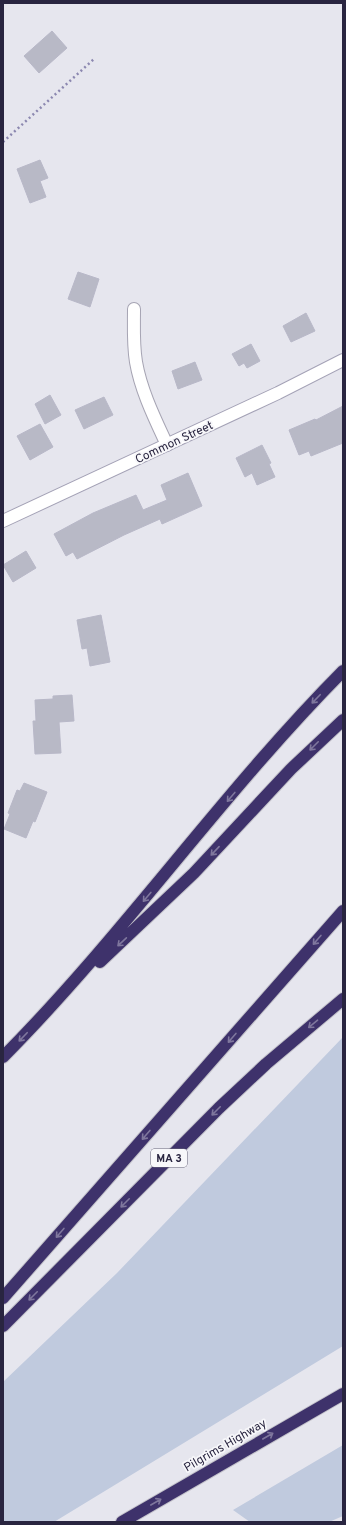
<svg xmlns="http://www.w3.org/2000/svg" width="346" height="1525" viewBox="0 0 346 1525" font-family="Overpass,sans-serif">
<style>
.green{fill:#c0cade}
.building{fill:#b8b9c6;stroke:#b8b8c8}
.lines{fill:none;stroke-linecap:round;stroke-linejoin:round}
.street-casing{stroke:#a6a4b3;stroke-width:14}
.secondary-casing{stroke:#a4a2b6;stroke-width:14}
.highway-casing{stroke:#c3c2ca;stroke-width:14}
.path{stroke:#8c88b0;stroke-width:2.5;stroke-dasharray:2 3;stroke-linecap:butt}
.street{stroke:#fff;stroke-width:12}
.secondary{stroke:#fff;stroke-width:12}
.highway{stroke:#3e326b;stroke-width:12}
.oneway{stroke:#7f779d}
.labels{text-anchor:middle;stroke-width:3.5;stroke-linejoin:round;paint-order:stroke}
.shield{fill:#f7f7fa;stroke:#676478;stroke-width:1}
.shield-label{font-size:11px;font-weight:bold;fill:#292540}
.street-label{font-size:12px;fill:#292540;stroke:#f7f7fa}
</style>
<rect width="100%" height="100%" fill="#e6e6ee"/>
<path class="green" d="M343,1037V1346L54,1522H3V1382L117,1273Z
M343,1445V1516L329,1522H250L233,1510Z"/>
<path class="building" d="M52,31L67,48L39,73L24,56Z
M40,160L48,178L40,181L46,197L30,203L17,169Z
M78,272L99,279L90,307L68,299Z
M306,313L315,331L291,342L283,326Z
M251,344L260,361L247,368L244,363L239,366L232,354Z
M195,362L202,380L178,389L172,371Z
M50,395L61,415L45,424L35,404Z
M104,397L113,415L84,429L75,410Z
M343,406V443L311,456L309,451L299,455L289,430L315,419L316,420Z
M40,424L53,447L30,460L17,436Z
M262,445L271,463L269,464L275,477L257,485L252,473L245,477L236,458Z
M188,473L202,506L162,524L160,519L124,535L77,559L73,552L66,556L54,534L93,513L136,495L143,510L167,500L161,485Z
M26,551L36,568L13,582L3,565Z
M101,615L110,662L90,666L87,648L82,649L77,620Z
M72,695L74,721L59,722L61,753L35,754L33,721H36L35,700L53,699V696Z
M24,783L47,792L35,822L33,821L26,838L4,829L10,814L8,813L17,790L20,791Z"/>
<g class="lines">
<g class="street-casing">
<path id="street" d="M134,309C134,327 133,344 136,362C141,391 155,419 167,445"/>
</g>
<g class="secondary-casing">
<path id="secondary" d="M3,521L278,393L343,360"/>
</g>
<g class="highway-casing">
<path id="highway" d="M100,962L194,873L291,769L343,720
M3,1057C124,935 222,793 343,671
M3,1298L343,911
M3,1326L219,1108L266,1064L343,999
M122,1522L343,1394"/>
</g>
<path class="path" d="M3,142L94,59"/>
<use href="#street" class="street"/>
<use href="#secondary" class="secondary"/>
<use href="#highway" class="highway"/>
</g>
<defs><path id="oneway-shaft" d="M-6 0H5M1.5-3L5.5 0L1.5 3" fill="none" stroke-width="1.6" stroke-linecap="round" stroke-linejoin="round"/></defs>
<g class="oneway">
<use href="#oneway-shaft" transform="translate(316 699) rotate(134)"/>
<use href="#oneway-shaft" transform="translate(314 746) rotate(135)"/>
<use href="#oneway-shaft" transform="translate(231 797) rotate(130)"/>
<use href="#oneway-shaft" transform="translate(215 851) rotate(133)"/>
<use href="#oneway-shaft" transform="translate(147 897) rotate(130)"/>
<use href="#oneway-shaft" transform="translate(317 940) rotate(131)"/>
<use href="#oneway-shaft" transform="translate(122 942) rotate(137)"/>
<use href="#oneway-shaft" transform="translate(313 1024) rotate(140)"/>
<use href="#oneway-shaft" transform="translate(23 1037) rotate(134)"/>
<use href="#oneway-shaft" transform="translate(232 1038) rotate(131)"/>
<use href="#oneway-shaft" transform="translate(216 1111) rotate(135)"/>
<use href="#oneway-shaft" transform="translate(146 1135) rotate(131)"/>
<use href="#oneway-shaft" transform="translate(125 1203) rotate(135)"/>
<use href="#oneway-shaft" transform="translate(60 1233) rotate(131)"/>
<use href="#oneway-shaft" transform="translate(33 1296) rotate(135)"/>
<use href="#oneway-shaft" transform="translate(268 1436) rotate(-30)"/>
<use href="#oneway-shaft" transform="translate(156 1502) rotate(-30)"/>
</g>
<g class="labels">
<rect class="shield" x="151" y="1149" width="36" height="18" rx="3"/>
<g class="shield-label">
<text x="169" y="1162">MA 3</text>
</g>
<g class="street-label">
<text transform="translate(174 442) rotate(-25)" y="4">Common Street</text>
<text transform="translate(225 1445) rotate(-30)" y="4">Pilgrims Highway</text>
</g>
</g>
<rect width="346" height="1525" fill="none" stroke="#292540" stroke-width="8"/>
</svg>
